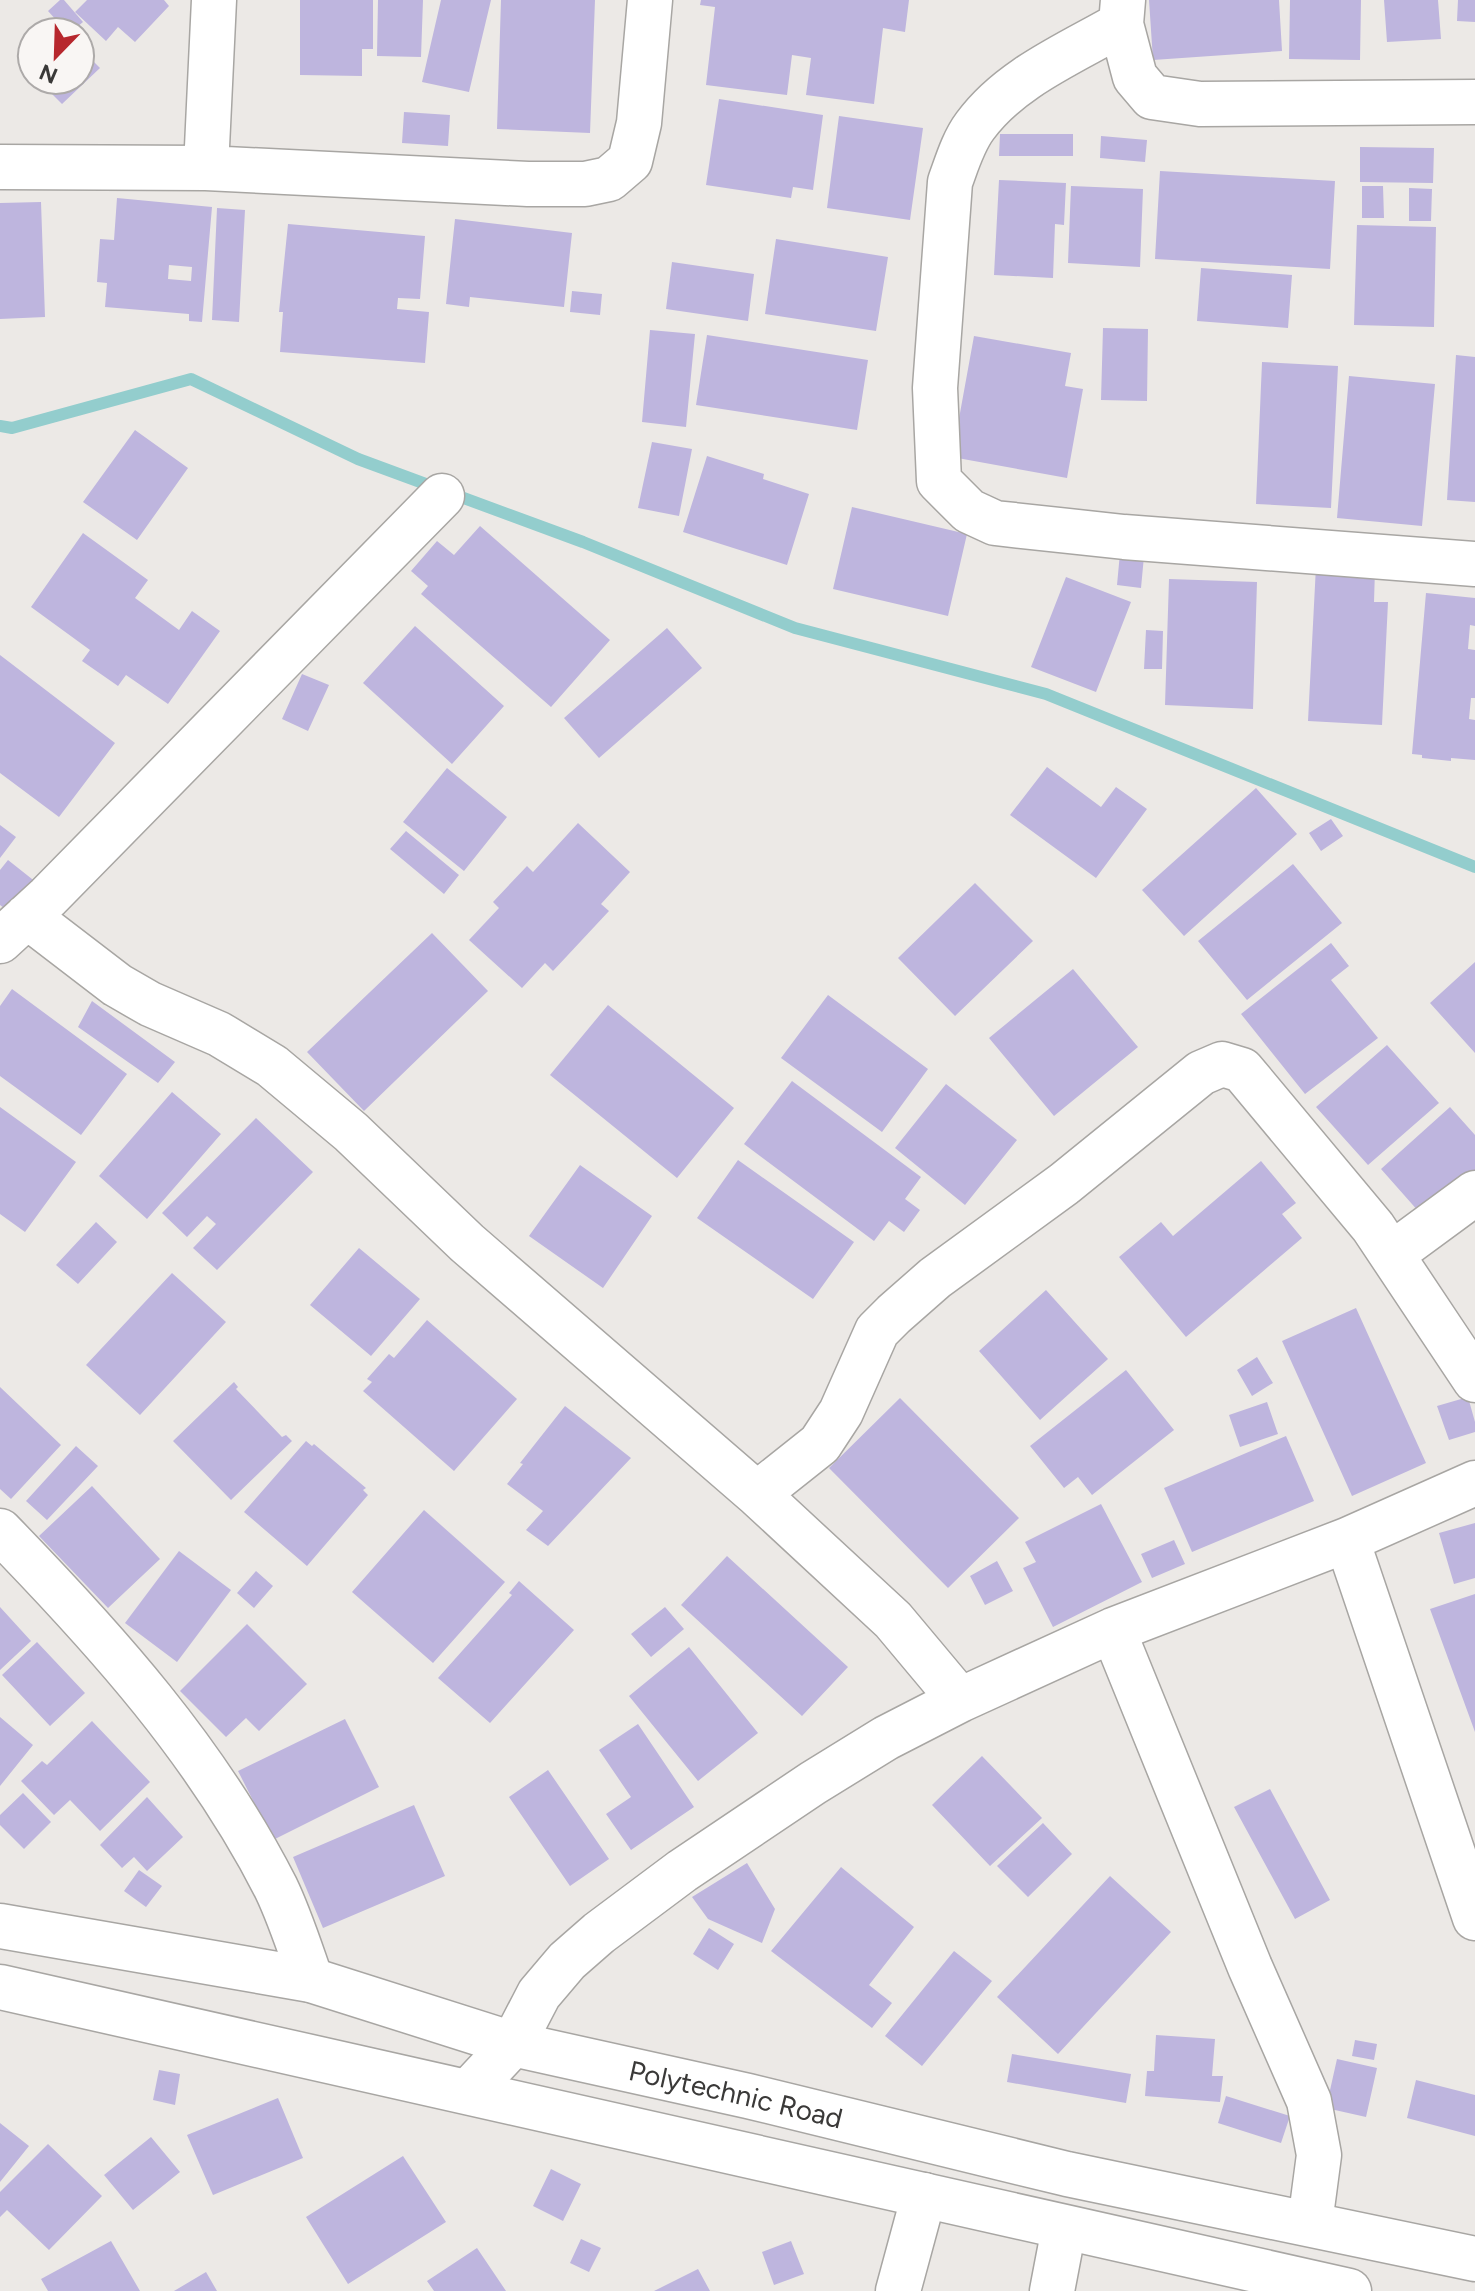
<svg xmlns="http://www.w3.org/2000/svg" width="1475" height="2291" viewBox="0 0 1475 2291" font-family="Figtree,sans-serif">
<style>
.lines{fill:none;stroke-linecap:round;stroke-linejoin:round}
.stream{stroke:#93cdcd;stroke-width:12}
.building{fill:#beb5de;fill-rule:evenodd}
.minor-casing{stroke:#a8a6a3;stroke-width:47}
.major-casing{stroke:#a8a6a3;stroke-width:47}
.minor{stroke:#fff;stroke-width:44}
.major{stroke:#fff;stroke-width:44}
.labels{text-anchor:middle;stroke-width:6;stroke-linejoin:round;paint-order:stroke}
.street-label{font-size:28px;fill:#3a3938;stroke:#f9f6f4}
</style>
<rect width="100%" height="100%" fill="#ece9e6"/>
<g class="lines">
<path class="stream" d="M0,426L12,428L191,379L358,459L583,542L795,628L1046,694L1475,867"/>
</g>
<path class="building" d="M60,0H64L83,22L71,32H67L48,11Z
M87,0H164L169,6L135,42L118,27L106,41L75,12Z
M300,0H373V49H362V76L300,75Z
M378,0H423L421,57L377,56Z
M441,0H491L469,92L422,82Z
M501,0H595L590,133L497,129Z
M701,0H909L905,32L883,28L874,104L806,95L811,58L792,55L787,95L706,85L715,7L700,5Z
M1149,0H1279L1282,51L1153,60Z
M1290,0H1361L1360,60L1289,59Z
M1384,0H1438L1441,39L1387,42Z
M1458,0H1475V22L1457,21Z
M80,48L100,68L62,104L38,80H80Z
M719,99L823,115L813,190L793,187L791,198L706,185Z
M404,112L450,115L448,146L402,143Z
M839,116L923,128L910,220L827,208Z
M1000,134H1073V156H999Z
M1101,136L1147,140L1145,162L1100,158Z
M1360,147L1434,148L1433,183L1360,182Z
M1160,171L1335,181L1330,269L1155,259Z
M999,180L1066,183L1064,225L1055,224L1053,278L994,275Z
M1071,186L1143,189L1140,267L1068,263Z
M1362,186H1383L1384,218H1362Z
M1409,188L1432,189L1431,221H1409Z
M117,198L212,207L202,322L189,321V314L105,307L107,283L97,282L100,239L114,240ZM169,265L192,267L191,281L168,279Z
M41,202L45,317L0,319V203Z
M217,208L245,210L239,322L212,320Z
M455,219L572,233L564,307L470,297L469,307L446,304Z
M288,224L425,236L420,299L398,298L397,309L429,312L425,363L280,352L283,312H279Z
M1357,225L1436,227L1434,327L1354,325Z
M776,239L888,257L876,331L765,314Z
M672,262L754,274L748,321L666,309Z
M1201,268L1292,275L1288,328L1197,321Z
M572,291L602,294L600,315L570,312Z
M1103,328L1148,329L1147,401L1101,400Z
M650,330L695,334L686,427L642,422Z
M707,335L868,360L857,430L696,405Z
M974,336L1071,353L1065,386L1083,389L1067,478L952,457Z
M1456,355L1475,357V502L1447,500Z
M1262,362L1338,366L1331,508L1256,504Z
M1349,376L1435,384L1422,526L1337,518Z
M135,430L188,468L137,540L83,502Z
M652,442L692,449L679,516L638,508Z
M707,456L764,474L763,479L809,494L787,565L683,532Z
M852,507L967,534L948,616L833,589Z
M480,526L610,640L551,707L421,594L428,586L411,571L437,541L454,555Z
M83,533L148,580L135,598L179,630L192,611L220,631L168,704L126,675L118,686L82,661L90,650L31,607Z
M1120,553L1144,556L1141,588L1117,585Z
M1316,566L1375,569L1374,602H1388L1382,725L1308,721Z
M1066,577L1131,602L1096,692L1031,667Z
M1169,579L1257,582L1253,709L1165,705Z
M1426,593L1475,598V626L1470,625L1468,649L1475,650V698H1471L1469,719L1475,720V760L1451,758V761L1422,758V755L1412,754Z
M415,626L504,706L452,764L363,683Z
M667,628L702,668L599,758L564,718Z
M1146,630L1163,631L1162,669H1144Z
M0,655L115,743L59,817L0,773Z
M302,674L329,685L308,731L282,719Z
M1047,767L1101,807L1116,787L1147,809L1096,878L1010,815Z
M447,768L507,817L464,871L403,822Z
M1256,788L1297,834L1184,936L1142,890Z
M1331,819L1343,836L1321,851L1309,833Z
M578,823L630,872L601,904L609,911L553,971L545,963L522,988L469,940L499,908L493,902L527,866L533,872Z
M0,825L16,837L0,858Z
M406,831L459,875L444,894L390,849Z
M8,860L37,883L12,914L0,905V870Z
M1293,864L1342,923L1247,1000L1198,941Z
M975,883L1033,941L955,1016L898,958Z
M432,933L488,991L364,1111L307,1052Z
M1331,943L1349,966L1331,980L1378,1038L1305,1094L1241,1014Z
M1475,962V1053L1430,1003Z
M1073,969L1138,1047L1054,1116L989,1038Z
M12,989L127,1074L81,1135L0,1076V1006Z
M828,995L928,1069L882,1132L781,1058Z
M92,1001L175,1062L158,1083L78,1027Z
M608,1005L734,1108L677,1178L550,1075Z
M1387,1045L1439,1103L1368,1165L1316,1107Z
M792,1081L921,1177L905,1199L920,1210L904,1232L889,1221L874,1241L744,1144Z
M946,1084L1017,1140L965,1205L895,1148Z
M172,1092L221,1134L147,1219L99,1176Z
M0,1107L76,1162L25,1232L0,1214Z
M1450,1107L1475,1135V1179L1427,1221L1381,1169Z
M256,1118L313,1172L217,1270L193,1248L216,1224L207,1216L187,1237L162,1213Z
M738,1160L854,1242L813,1299L697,1218Z
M1261,1161L1296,1203L1282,1214L1302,1238L1186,1337L1119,1257L1161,1222L1173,1236Z
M580,1165L652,1216L603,1288L529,1236Z
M96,1222L117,1242L78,1284L56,1265Z
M359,1248L420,1299L371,1356L310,1305Z
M172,1273L226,1322L140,1415L86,1365Z
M1046,1290L1108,1359L1040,1420L979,1351Z
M1356,1308L1426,1463L1352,1496L1282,1341Z
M427,1320L517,1399L454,1471L363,1391L372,1382L367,1379L389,1354L394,1358Z
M1257,1357L1273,1383L1252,1396L1237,1370Z
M1126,1370L1174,1430L1092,1495L1078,1477L1064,1488L1030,1446Z
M234,1382L238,1387L236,1389L282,1437L286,1435L292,1441L231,1500L173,1441Z
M0,1387L61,1445L11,1499L0,1489Z
M1468,1397L1475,1422V1432L1449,1440L1437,1406Z
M900,1398L1019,1518L948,1588L829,1468Z
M1267,1402L1278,1434L1240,1447L1229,1415Z
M565,1406L631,1458L548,1546L526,1530L543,1511L507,1484L523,1464L520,1463Z
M1286,1436L1314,1501L1192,1552L1164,1488Z
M306,1441L312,1446L314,1444L366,1488L363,1490L368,1495L307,1566L244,1512Z
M76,1446L98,1466L47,1520L26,1501Z
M92,1486L160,1559L108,1608L39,1536Z
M1101,1504L1142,1582L1053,1627L1023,1568L1036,1562L1025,1542Z
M424,1510L505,1582L433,1663L352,1592Z
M1475,1523V1578L1454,1584L1439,1533Z
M1174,1540L1185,1564L1152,1578L1141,1554Z
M179,1551L231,1590L177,1662L125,1623Z
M727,1556L848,1667L802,1716L681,1605Z
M997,1561L1013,1591L985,1605L970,1576Z
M256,1571L273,1586L254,1608L237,1593Z
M519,1581L574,1630L490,1723L438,1678L512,1595L509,1593Z
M1475,1594V1732L1430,1609Z
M0,1607L31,1641L0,1670Z
M665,1607L684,1629L651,1657L631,1634Z
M247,1624L307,1684L259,1731L246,1718L226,1737L180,1691Z
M37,1642L85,1693L50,1726L2,1675Z
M689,1647L758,1733L698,1781L629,1696Z
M0,1717L33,1745L0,1786Z
M345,1719L379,1787L273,1840L238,1771Z
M92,1721L150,1782L100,1831L70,1800L54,1815L21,1781L42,1761L47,1765Z
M638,1724L694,1807L631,1850L606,1814L631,1797L599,1750Z
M982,1756L1042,1818L990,1866L932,1805Z
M548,1770L609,1859L570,1886L509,1797Z
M1270,1789L1330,1900L1295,1919L1234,1807Z
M23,1793L51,1822L24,1849L0,1825V1815Z
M147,1797L183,1837L147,1871L134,1857L122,1868L100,1845Z
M414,1805L445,1876L323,1928L293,1857Z
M1043,1823L1072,1854L1028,1897L997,1866Z
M747,1863L775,1909L762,1943L708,1919L692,1897Z
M841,1867L914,1927L869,1985L892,2003L872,2028L771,1951Z
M139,1870L162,1886L146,1907L124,1891Z
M1110,1876L1171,1932L1058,2054L997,1997Z
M709,1928L734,1944L718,1970L693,1954Z
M954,1951L992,1981L922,2066L885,2036Z
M1156,2035L1215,2039L1212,2076H1223L1220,2102L1145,2096L1147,2071H1154Z
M1355,2040L1377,2044L1374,2060L1352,2056Z
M1012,2054L1131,2074L1126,2103L1007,2082Z
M1337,2059L1377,2068L1366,2117L1326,2108Z
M159,2070L180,2074L175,2105L153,2100Z
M1416,2080L1475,2095V2136L1407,2118Z
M1226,2096L1290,2116L1281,2143L1218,2123Z
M278,2098L303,2158L213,2195L187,2135Z
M0,2123L29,2146L0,2182Z
M151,2137L180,2172L133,2210L104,2175Z
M48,2144L102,2196L49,2250L7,2210L0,2217V2192Z
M403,2156L446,2222L348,2284L306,2217Z
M551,2169L581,2184L563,2221L533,2206Z
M581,2239L601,2248L589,2272L570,2263Z
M111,2241L140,2291H48L41,2279Z
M791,2241L804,2274L774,2285L762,2252Z
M477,2248L506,2291H434L427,2281Z
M698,2269L710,2291H654Z
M206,2272L217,2291H174Z"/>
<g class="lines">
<g class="minor-casing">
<path id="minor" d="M1123,0L1121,24L1135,77L1152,97L1200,104L1475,102
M1121,24C1071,53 1010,78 975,126C963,142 957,163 950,182L935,388L939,481L969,511L995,523L1124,537L1475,564
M0,167L206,168L528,184H585L609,179L630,161L639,123L650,0
M206,168L214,0
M27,916L117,985L150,1004L219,1034L272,1066L351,1132L467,1243L757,1494L893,1620L960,1700
M0,941L48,897L442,496
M1392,1254L1475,1193
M757,1494L820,1444L841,1412L877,1331L894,1314L935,1278L1064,1184L1201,1073L1222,1064L1242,1070L1373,1227L1475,1380
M0,1531C106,1640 207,1752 276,1888C290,1917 300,1949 311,1980
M1347,1540L1475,1918
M1113,1630L1250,1967L1309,2101L1319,2155L1310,2223
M469,2091L513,2044L539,1994L567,1961L599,1933L682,1871L813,1783L886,1738L960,1700L1113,1630L1347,1540L1475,1483
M898,2291L924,2195
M1052,2291L1064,2228"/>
</g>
<g class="major-casing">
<g id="major">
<path id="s1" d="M0,1926L311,1980L513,2044L748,2096L1067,2174L1475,2259"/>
<path d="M0,1987L1349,2291"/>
</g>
</g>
<use href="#minor" class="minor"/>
<use href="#major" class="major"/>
</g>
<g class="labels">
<g class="street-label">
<text dy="10" stroke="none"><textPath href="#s1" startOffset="756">Polytechnic Road</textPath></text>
</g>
</g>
<g transform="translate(56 56) rotate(203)"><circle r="38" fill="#f9f6f4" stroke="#adaaa9" stroke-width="2"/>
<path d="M0-6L14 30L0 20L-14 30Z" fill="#b7272d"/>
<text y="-12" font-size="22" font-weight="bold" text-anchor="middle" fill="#3a3938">N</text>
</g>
</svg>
